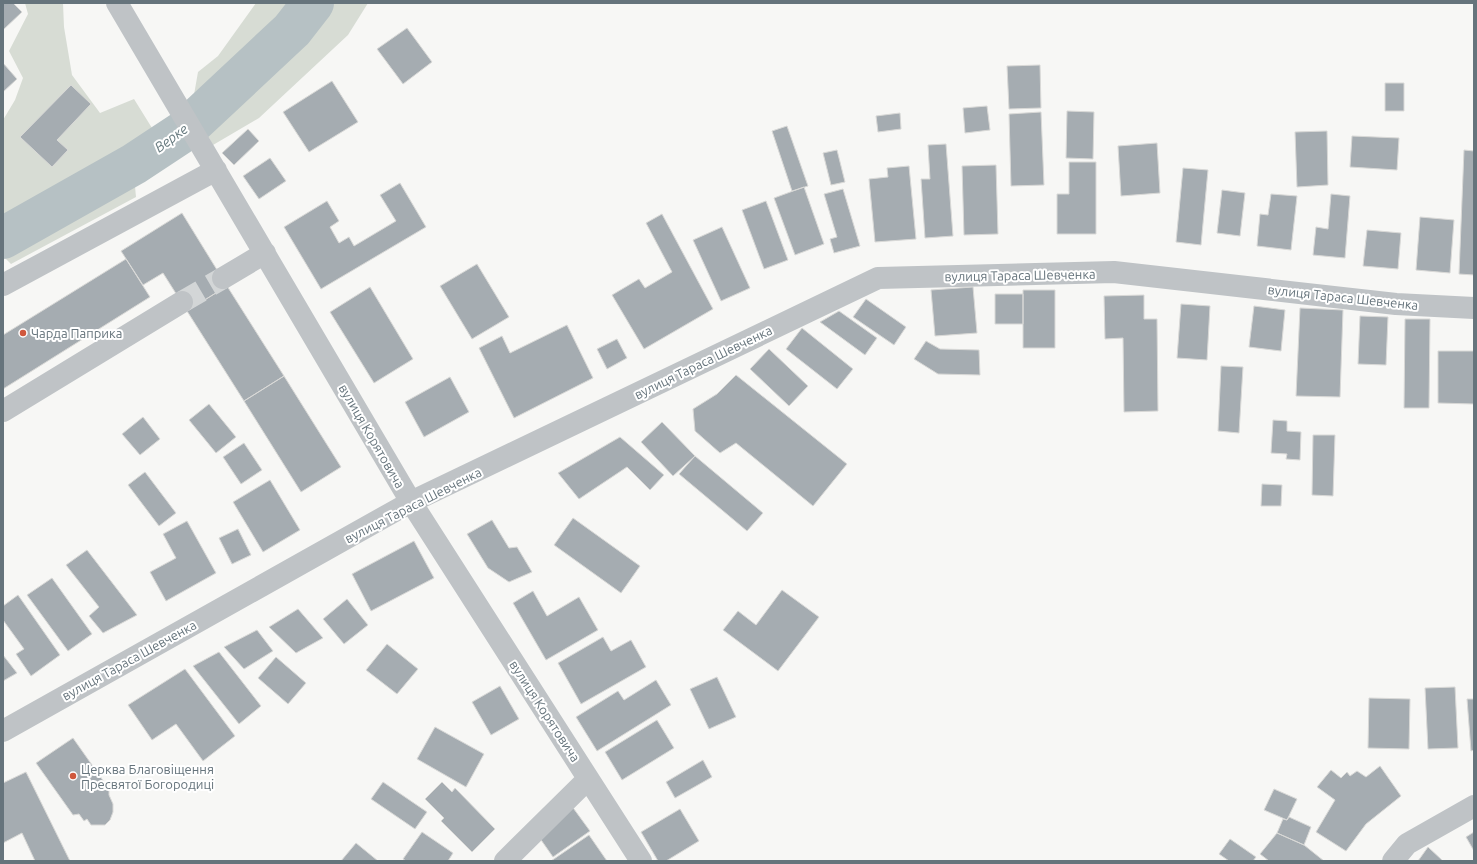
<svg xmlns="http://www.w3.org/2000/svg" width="1477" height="864" viewBox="0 0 1477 864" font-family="Ubuntu,sans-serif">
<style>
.green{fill:#d7dcd4}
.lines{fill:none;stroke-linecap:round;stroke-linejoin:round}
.river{stroke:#b6c1c4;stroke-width:42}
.building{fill:#a5acb1;stroke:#d9d9d7}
.minor-tunnel{stroke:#d3d6d7;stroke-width:22;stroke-dasharray:22 11;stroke-linecap:butt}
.minor{stroke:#bfc3c6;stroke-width:22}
.poi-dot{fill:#d0583d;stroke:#fff;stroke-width:1.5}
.labels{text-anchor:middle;stroke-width:4;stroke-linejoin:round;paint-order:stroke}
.street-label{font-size:13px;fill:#66747c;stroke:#fff}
.poi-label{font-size:13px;fill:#66747c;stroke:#fff;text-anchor:start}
.water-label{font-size:14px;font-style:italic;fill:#66797e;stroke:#fff}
</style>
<rect width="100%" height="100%" fill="#f7f7f5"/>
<path class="green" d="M25,3H63L64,27L72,75L100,113L134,99L152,128L132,154L136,197L11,264L3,256V120L15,100L23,78L9,51L28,14Z
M256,3H368L348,35L259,118L213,145L192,106L198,72L218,56Z"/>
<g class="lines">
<path class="river" d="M3,238L134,164L184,131L292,30L313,3"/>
</g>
<path class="building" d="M3,3H13L22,12L3,30Z
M407,28L432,62L403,84L377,49Z
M3,63L17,79L3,92Z
M1040,65L1041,108L1009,109L1007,66Z
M332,81L358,122L309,152L283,112Z
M1385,83H1404V111H1385Z
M71,85L91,104L57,140L68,150L52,167L20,137Z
M987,106L990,130L965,133L963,108Z
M1067,111L1094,112L1093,159L1066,158Z
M1041,112L1044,185L1011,186L1009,114Z
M900,113L901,129L878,132L876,116Z
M787,126L808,186L792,191L772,131Z
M248,129L259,141L234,165L222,153Z
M1327,131L1328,185L1297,187L1295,132Z
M1352,136L1399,138L1397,170L1350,167Z
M1157,143L1160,193L1121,196L1118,146Z
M946,144L953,236L925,238L921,179H930L928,145Z
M837,150L845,182L831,185L823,153Z
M1464,150L1474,151V275L1459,274Z
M270,158L286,181L259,199L243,176Z
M1069,162H1096V234H1057V194H1069Z
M996,165L998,234L964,235L962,166Z
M909,166L916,239L875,242L869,179L888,177L887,168Z
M1183,168L1208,170L1201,245L1176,242Z
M400,183L426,227L321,289L284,227L327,201L339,221L330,227L339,243L349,237L354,246L396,221L380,195Z
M804,187L824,244L795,255L774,198Z
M843,189L860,246L834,253L830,239L837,237L824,194Z
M1222,190L1245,193L1240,236L1217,233Z
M1271,194L1297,196L1291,250L1257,246L1260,214L1268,215Z
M1331,194L1350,196L1345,258L1313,255L1316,227L1328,229Z
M766,201L788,260L764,269L742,210Z
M182,213L227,286L187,311L163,273L143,285L121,251Z
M662,214L713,309L644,349L612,295L639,279L645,288L672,272L646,223Z
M1420,217L1454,220L1450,273L1416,270Z
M722,227L750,288L721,301L693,240Z
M1367,230L1401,233L1398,269L1363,266Z
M126,259L150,297L3,389V335Z
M477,264L509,317L472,339L440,286Z
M227,286L284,376L244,401L187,311Z
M370,287L413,359L374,383L330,312Z
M973,287L977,333L935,336L931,290Z
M1023,290H1055V348H1023Z
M995,294H1023V324H995Z
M1144,295V319H1157L1158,411L1124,412L1123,338L1105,339L1104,296Z
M866,299L906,327L894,345L853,317Z
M1181,304L1210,306L1207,360L1177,358Z
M1254,306L1285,310L1281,351L1249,347Z
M1300,308L1343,310L1340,397L1296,396Z
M839,311L877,338L865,355L820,322Z
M1360,316L1388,317L1386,365L1358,364Z
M1405,319H1430L1429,408H1404Z
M567,325L593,378L514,418L479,348L502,336L510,353Z
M802,328L853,369L837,389L786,349Z
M617,339L627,358L607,369L597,349Z
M926,341L940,349L979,350L980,375L938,374L914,359Z
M769,349L808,386L789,406L750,369Z
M1438,351H1474V404L1438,403Z
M1221,366L1243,367L1239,433L1218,431Z
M736,375L847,464L813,506L736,443L720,453L695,431L693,409L717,394Z
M284,376L341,467L301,492L244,401Z
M450,377L469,412L424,437L405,402Z
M209,404L236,437L216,453L189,420Z
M143,417L160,439L140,455L122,434Z
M1273,420L1287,421V431L1301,432L1300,460L1286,459L1287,454L1271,453Z
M662,422L695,456L673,476L641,442Z
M1313,435H1335L1333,496L1312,495Z
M620,437L664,475L650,490L627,467L579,499L558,473Z
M244,443L262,470L241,484L223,457Z
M695,456L763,513L747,531L679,474Z
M145,472L176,513L159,526L128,485Z
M270,480L300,530L263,552L233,502Z
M1262,484L1282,485L1281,506H1261Z
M573,518L640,566L621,593L554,545Z
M492,520L509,548L517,547L532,572L509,582L488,568L467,534Z
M187,521L216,573L166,601L150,572L176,558L163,534Z
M238,529L251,555L232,564L219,538Z
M414,541L434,578L371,611L352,574Z
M87,550L137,615L103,633L89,616L99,607L66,565Z
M52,578L92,634L68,651L27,595Z
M782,590L819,617L778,671L723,630L738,611L756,625Z
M533,591L547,616L579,597L598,630L546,660L513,603Z
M18,595L60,655L31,676L16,654L24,649L3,620V606Z
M347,599L368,625L344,644L323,619Z
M298,609L323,638L296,653L269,627Z
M257,630L273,651L244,669L224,647Z
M603,637L611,651L631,640L646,667L581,704L558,663Z
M387,644L418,669L397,694L366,670Z
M219,652L261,706L239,724L193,666Z
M3,655L17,673L3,681Z
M276,657L306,683L288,704L258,678Z
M185,669L235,736L203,761L176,724L152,740L128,705Z
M717,677L736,717L709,729L690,689Z
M656,680L671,705L597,751L576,717L618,691L624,700Z
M500,686L519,719L491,735L472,702Z
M1455,687L1458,748L1428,749L1425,688Z
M1369,698L1410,699L1409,749L1368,748Z
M1467,699H1474V750L1471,751Z
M657,720L674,748L622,780L605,752Z
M435,727L484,754L466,787L417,759Z
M73,738L109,789V795L113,804V812L110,820L105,825H91L87,819L84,821L79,814L73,815L36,763Z
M703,760L712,777L675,798L666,782Z
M1380,766L1401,796L1366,824L1346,851L1316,832L1335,800L1317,787L1331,770L1341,778L1347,772L1350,776L1357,771L1366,777Z
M26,772L70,861H35L22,833L3,843V783Z
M383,782L427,812L415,829L371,799Z
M442,782L452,792L455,788L495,829L472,852L441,821L444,818L425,799Z
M1274,789L1297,799L1287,820L1264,810Z
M571,805L590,831L553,857L539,837Z
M680,809L699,841L666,861H658L641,832Z
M1289,817L1311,827L1304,845L1277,833L1283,819L1287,820Z
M422,832L453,853L448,861H406L403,859Z
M1474,832V851L1466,837Z
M1277,833L1304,845L1324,861H1269L1260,854Z
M589,835L607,861H551Z
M1230,839L1256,857L1253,861H1229L1219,854Z
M356,843L378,861H341Z
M1428,847L1443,861H1418Z"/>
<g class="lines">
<path class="minor-tunnel" d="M182,302L223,278"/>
<path class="minor" d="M117,3L411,502L641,861
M223,278L265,253
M3,285L216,170
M3,411L182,302
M3,731L411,502L878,278L1114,272L1396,304L1474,308
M505,861L588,779
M1393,861L1407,844L1474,806"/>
</g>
<g class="poi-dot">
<circle cx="23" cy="333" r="4"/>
<circle cx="73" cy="776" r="4"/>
</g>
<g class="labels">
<g class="street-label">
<text transform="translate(1020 275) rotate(-1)" y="5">вулиця Тараса Шевченка</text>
<text transform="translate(1343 297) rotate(6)" y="5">вулиця Тараса Шевченка</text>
<text transform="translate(703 362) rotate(-26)" y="5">вулиця Тараса Шевченка</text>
<text transform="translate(372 436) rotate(60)" y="5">вулиця Корятовича</text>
<text transform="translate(413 505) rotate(-27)" y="5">вулиця Тараса Шевченка</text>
<text transform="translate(129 660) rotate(-29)" y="5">вулиця Тараса Шевченка</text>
<text transform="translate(545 711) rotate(57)" y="5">вулиця Корятовича</text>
</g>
<g class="poi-label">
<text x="31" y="338">Чарда Паприка</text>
<text x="81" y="774">Церква Благовіщення<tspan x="81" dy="15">Пресвятої Богородиці</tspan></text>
</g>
<g class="water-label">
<text transform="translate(171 138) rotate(-36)" y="5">Верке</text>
</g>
</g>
<rect width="1477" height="864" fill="none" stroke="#66747c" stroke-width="8"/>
</svg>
